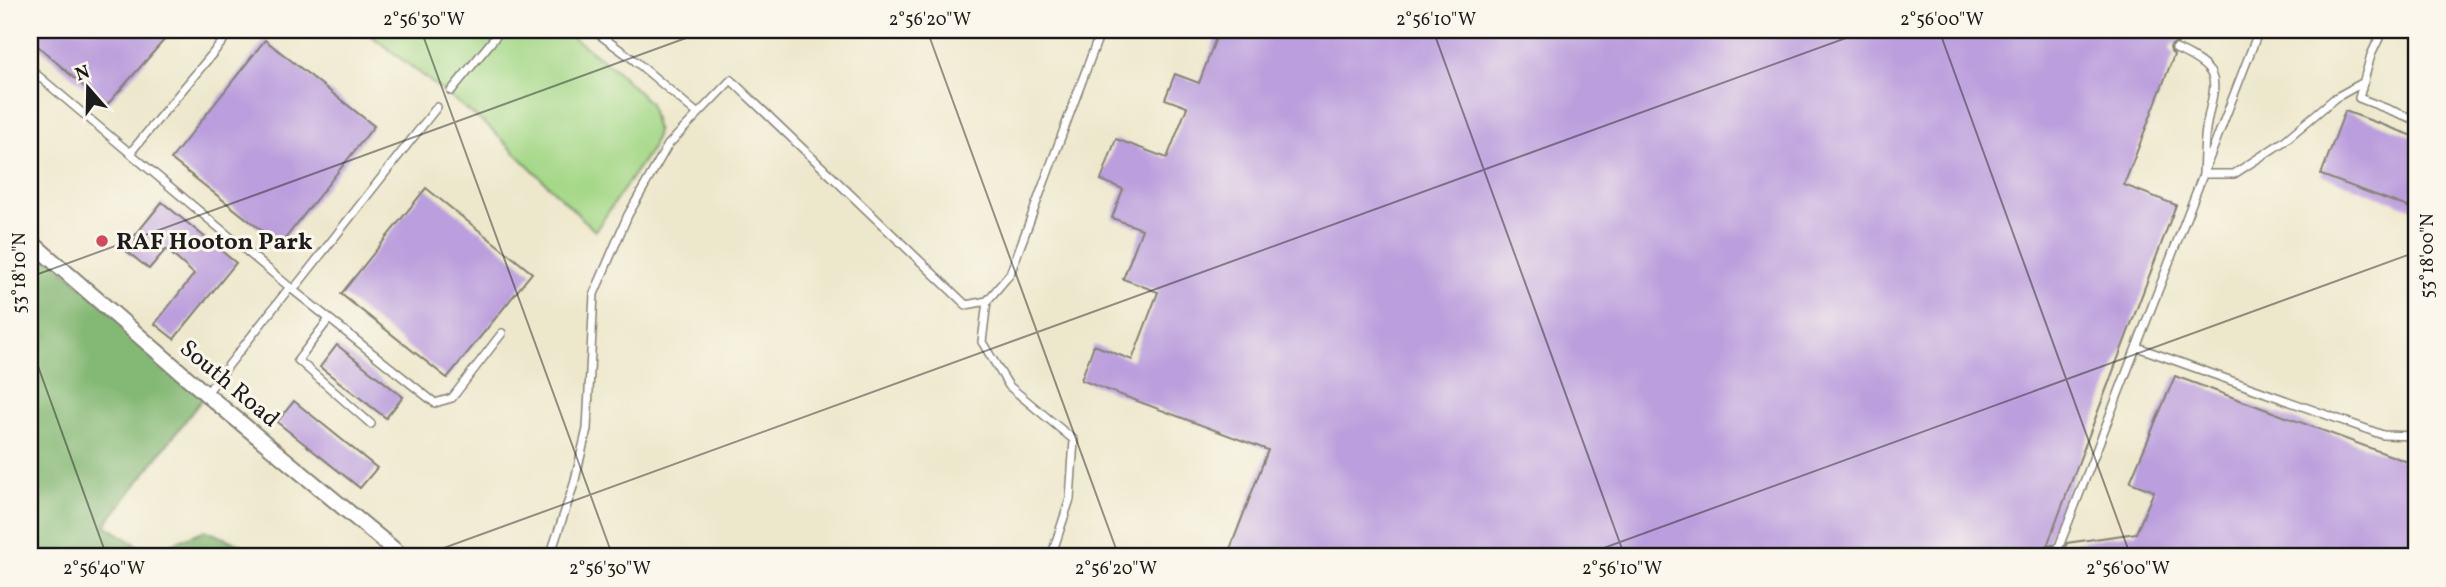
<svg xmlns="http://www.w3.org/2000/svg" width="2446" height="587" viewBox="0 0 2446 587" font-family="Vollkorn,serif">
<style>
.green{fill:#a5d888;stroke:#607a52;stroke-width:2}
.forest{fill:#84b874;stroke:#506a48;stroke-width:2}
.building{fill:#bb9edd}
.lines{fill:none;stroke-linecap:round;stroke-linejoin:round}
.lane-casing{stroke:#848274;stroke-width:10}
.street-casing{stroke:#848274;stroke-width:18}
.lane{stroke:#fff;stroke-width:7}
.street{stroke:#fff;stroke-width:14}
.ticks{fill:none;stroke:#1c1c1c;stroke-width:2;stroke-opacity:0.45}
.poi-dot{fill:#d1495b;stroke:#fbf7ec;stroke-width:2.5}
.labels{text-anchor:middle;stroke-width:6;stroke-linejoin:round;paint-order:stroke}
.poi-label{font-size:24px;font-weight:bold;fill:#1c1c1c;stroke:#fbf7ec;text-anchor:start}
.street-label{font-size:24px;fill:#1c1c1c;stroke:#fbf7ec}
.neatline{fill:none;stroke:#1c1c1c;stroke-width:2.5}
.ticks-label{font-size:18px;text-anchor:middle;fill:#1c1c1c}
</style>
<rect width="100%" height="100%" fill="#fbf7ec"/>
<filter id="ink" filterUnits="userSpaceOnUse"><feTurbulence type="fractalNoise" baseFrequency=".0143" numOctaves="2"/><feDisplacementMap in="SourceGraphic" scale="14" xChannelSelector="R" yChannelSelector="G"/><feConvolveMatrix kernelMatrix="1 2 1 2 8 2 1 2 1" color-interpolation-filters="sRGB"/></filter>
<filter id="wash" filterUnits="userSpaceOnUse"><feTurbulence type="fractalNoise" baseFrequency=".00686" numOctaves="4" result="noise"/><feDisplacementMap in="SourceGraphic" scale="28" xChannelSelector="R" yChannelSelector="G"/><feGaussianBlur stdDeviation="1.57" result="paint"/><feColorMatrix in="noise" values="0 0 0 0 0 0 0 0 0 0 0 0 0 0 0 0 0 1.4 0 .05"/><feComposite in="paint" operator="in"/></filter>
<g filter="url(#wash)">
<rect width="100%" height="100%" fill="#ede8cc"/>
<path class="green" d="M364,30H563L615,69L650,103L657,131L652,148L595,231L489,127Z"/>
<path class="forest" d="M30,241L206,394L105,525L150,553L205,530L270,557H30Z"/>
<g id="blocks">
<path class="building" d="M30,30H173L106,106L30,39Z
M1219,30H2184L2178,43L2173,44L2170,47L2171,52L2174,55L2124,185L2176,205L2047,546L2053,545L2049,557H1227L1268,450L1081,380L1094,345L1132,360L1158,292L1123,279L1142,229L1112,218L1123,189L1101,180L1116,139L1167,158L1187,107L1165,99L1175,74L1199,83Z
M265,40L374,126L280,245L171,159Z
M2345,111L2416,137V210L2321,175Z
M426,188L532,273L447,378L341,294Z
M162,202L236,263L174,339L155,324L194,274L166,249L149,269L124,249Z
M337,345L403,397L386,418L320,367Z
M2175,376L2416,465V557H2061L2067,543L2136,533L2154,491L2130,482Z
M294,401L377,468L360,488L277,422Z"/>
</g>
</g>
<g filter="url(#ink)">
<use href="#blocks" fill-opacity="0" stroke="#848274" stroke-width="2"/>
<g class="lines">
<g class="lane-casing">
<path id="lane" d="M593,30L634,60L698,114
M2383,30L2371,55L2359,98L2416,120
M2176,49C2229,73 2213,83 2206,129C2204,143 2204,159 2203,174H2234L2283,142L2335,98L2364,82
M30,69L293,290L435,403L452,398L502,333
M451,91L501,30
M130,153L223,41
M293,290L437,107
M987,301L982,342L1009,386L1074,440L1070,499L1051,557
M329,319L298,360L371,424
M2137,347L2383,435L2416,436
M206,394L290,287
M552,557L551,553L574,484L587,429L594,294L628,215L668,145L731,80L966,305L987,301L1010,274L1101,30
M2055,557L2259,30"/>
</g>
<g class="street-casing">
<path id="street" d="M30,241L206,394L403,557"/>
</g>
<use href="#lane" class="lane"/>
<use href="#street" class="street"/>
</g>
</g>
<path class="ticks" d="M421,30L613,557M927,30L1119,557M1433,30L1625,557M1939,30L2131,557M30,277L708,30M30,344L107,557M419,557L1868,30M1579,557L2416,252"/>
<circle class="poi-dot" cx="102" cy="241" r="7"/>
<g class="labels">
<g class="poi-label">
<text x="116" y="249">RAF Hooton Park</text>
</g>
<g class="street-label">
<text transform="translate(230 383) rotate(40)" y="8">South Road</text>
</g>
</g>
<rect width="2446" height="587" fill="none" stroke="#fbf7ec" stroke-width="77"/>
<g transform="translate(88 88) rotate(340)" stroke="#fbf7ec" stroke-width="5" paint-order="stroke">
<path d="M0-5L12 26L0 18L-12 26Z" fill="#1c1c1c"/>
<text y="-10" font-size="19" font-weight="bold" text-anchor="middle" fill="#1c1c1c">N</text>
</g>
<rect x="38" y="38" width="2370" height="510" class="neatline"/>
<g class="ticks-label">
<text x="424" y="25">2°56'30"W</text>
<text x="930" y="25">2°56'20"W</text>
<text x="1436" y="25">2°56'10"W</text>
<text x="1942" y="25">2°56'00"W</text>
<text transform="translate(2427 256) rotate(-90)" y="6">53°18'00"N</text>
<text transform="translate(19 273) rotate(-90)" y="6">53°18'10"N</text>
<text x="104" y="574">2°56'40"W</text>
<text x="610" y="574">2°56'30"W</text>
<text x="1116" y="574">2°56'20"W</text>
<text x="1622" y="574">2°56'10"W</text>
<text x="2128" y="574">2°56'00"W</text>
</g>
</svg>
